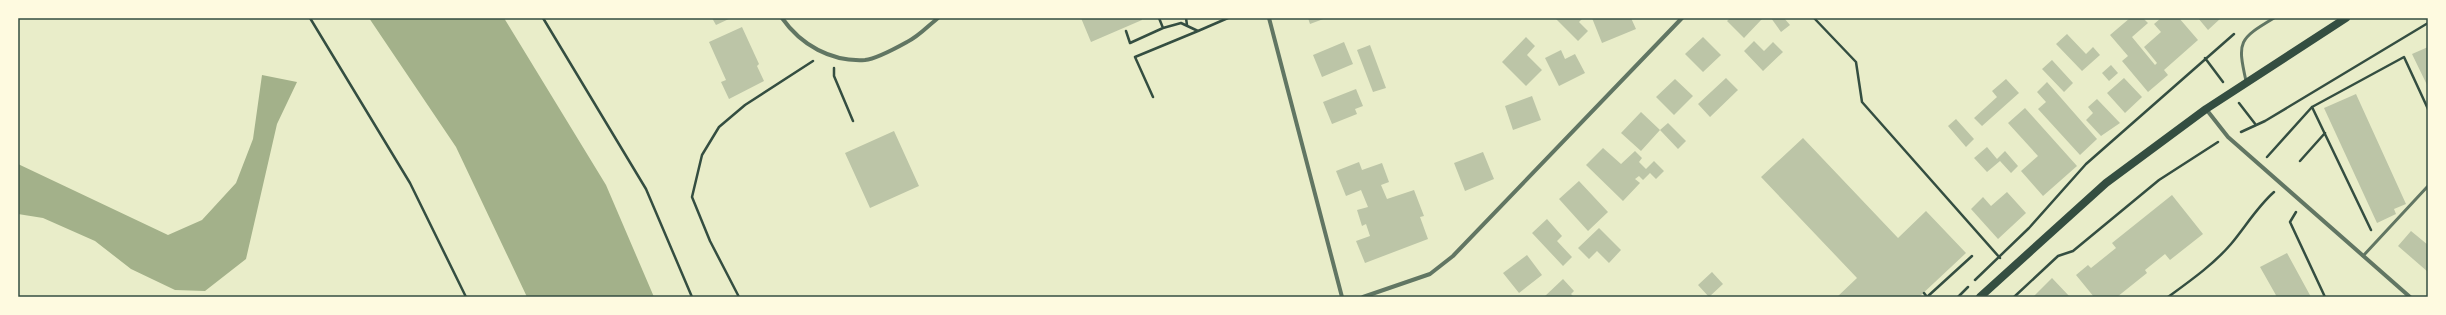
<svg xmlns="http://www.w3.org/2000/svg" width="2446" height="315" viewBox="0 0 2446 315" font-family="Quicksand,sans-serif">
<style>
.water{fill:#a3b18a}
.building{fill:#bcc5a7}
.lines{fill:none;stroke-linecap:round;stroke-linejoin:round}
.path{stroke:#344e41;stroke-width:2.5}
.service{stroke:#617663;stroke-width:3}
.minor{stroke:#617663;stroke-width:4}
.secondary{stroke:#344e41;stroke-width:8}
.neatline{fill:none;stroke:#344e41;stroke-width:1.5}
</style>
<rect width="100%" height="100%" fill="#e9edc9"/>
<path class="water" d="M369,18H504L606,185L654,297H527L456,147Z
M262,75L297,82L277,124L246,259L205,291L175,290L131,269L95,241L43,218L18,214V164L168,235L202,220L236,183L253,139Z"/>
<path class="building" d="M712,18H731L716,25Z
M1081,18H1141L1142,20L1091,42Z
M1308,18H1326L1310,24Z
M1558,18H1583L1579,22L1588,31L1578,41L1556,19Z
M1592,18H1631L1636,29L1602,43Z
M1730,18H1761L1762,19L1744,38L1727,21Z
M1771,18H1784L1790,25L1781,32Z
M2130,18H2143L2148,23L2132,37L2155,65L2157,63L2144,47L2161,32L2154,24L2161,18H2179L2198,40L2164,70L2168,75L2148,92L2122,61L2128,56L2110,35Z
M2198,18H2221L2208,30Z
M742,27L759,64L757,66L764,81L729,99L721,82L726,80L709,42Z
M2067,34L2086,54L2093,47L2100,55L2082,71L2056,44Z
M1526,37L1535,46L1527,55L1542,70L1526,86L1502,62Z
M1703,37L1721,55L1703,72L1685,54Z
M1754,41L1764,51L1773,42L1783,52L1763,71L1744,51Z
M1344,42L1353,64L1322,77L1313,55Z
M1370,45L1386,88L1373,92L1357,50Z
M2428,47V87L2412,54Z
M1561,50L1565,59L1575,54L1585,73L1559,86L1545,58Z
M2052,60L2073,83L2064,92L2042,69Z
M2111,65L2118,73L2109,81L2102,73Z
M1726,78L1738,90L1710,117L1698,104Z
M2124,78L2142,97L2125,113L2107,93Z
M1675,79L1693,96L1674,115L1656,97Z
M2006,79L2019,93L1982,126L1974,118L1997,97L1992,91Z
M2047,82L2097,139L2080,155L2038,109L2046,102L2037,92Z
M1356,89L1363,106L1355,109L1357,114L1332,124L1323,102Z
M2356,94L2406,204L2394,209L2396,214L2377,223L2324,108Z
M1532,96L1541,120L1513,130L1505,106Z
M2097,99L2120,123L2101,136L2086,120L2093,113L2088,107Z
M2025,108L2077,166L2043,196L2021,171L2038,156L2008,123Z
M1641,112L1660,130L1641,151L1621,133Z
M1956,119L1974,139L1966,147L1948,126Z
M1668,123L1686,141L1678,149L1660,130Z
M894,131L919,186L870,208L845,153Z
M1803,138L1898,238L1926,211L1966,253L1919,297H1837L1857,278L1761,177Z
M1987,147L1997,159L2005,151L2018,166L2011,173L2000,161L1987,172L1974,158Z
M1603,148L1621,164L1635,151L1642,158L1639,162L1646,169L1654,161L1664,171L1656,179L1650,173L1643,180L1639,176L1635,179L1640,183L1623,201L1586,165Z
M1483,152L1494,179L1465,191L1454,163Z
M1359,162L1362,170L1382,163L1389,182L1381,185L1387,199L1414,190L1424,216L1420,217L1428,239L1365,263L1356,241L1370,236L1366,224L1362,226L1357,210L1368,207L1361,190L1346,196L1336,171Z
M1579,181L1608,212L1588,231L1559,199Z
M2007,192L2026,213L1998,239L1971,209L1983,197L1991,206Z
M2172,195L2203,234L2170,260L2165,254L2145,270L2147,273L2117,297H2094L2076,275L2088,265L2091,268L2116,248L2112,243Z
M1547,219L1562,236L1557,241L1572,257L1563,266L1532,233Z
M1599,228L1621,250L1609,263L1597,251L1589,259L1578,248Z
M2411,231L2428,245V272L2398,246Z
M2287,253L2311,297H2277L2260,267Z
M1527,255L1542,275L1519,293L1503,273Z
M1712,272L1723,284L1709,297L1698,285Z
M2052,278L2070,297H2033Z
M1563,279L1574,291L1571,294L1574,297H1544Z"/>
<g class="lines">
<path class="path" d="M310,18L410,183L466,297
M543,18L646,189L692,297
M1186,18L1187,25
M1814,18L1856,62L1862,102L2000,258
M1163,28L1181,23L1198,31L1228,18
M1126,31L1130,43L1163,28L1159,18
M2205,58L2223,82
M834,68V76L853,121
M1153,97L1135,57L1198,31
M2239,103L2256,125
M2312,107L2371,230
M2241,132L2265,121L2428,23
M2267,157L2312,107L2404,57L2428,109
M2300,161L2325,133
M2296,212L2290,222L2325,297
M1975,280L2029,228L2086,164L2234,34
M1924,293L1927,297L1972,256
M739,297L710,241L692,197L702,155L719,127L745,105L813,61
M1958,297L1968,287
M2014,297L2058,256L2073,251L2159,180L2218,142
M2168,297C2190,281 2214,264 2231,244C2246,226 2257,207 2274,192"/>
<path class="service" d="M2246,81C2237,41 2239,39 2274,18
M2363,256L2428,186"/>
<path class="minor" d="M782,18C801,45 831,62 865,60C875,59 898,47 907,42C918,37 928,26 938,18
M1269,18L1342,297
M2206,109L2228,137L2410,297
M1363,297L1430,274L1453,256L1682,18"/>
<path class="secondary" d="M1980,297L2106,183L2206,109L2346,18"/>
</g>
<rect width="2446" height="315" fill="none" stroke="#fefae0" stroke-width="38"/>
<rect x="19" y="19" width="2408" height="277" class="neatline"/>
</svg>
